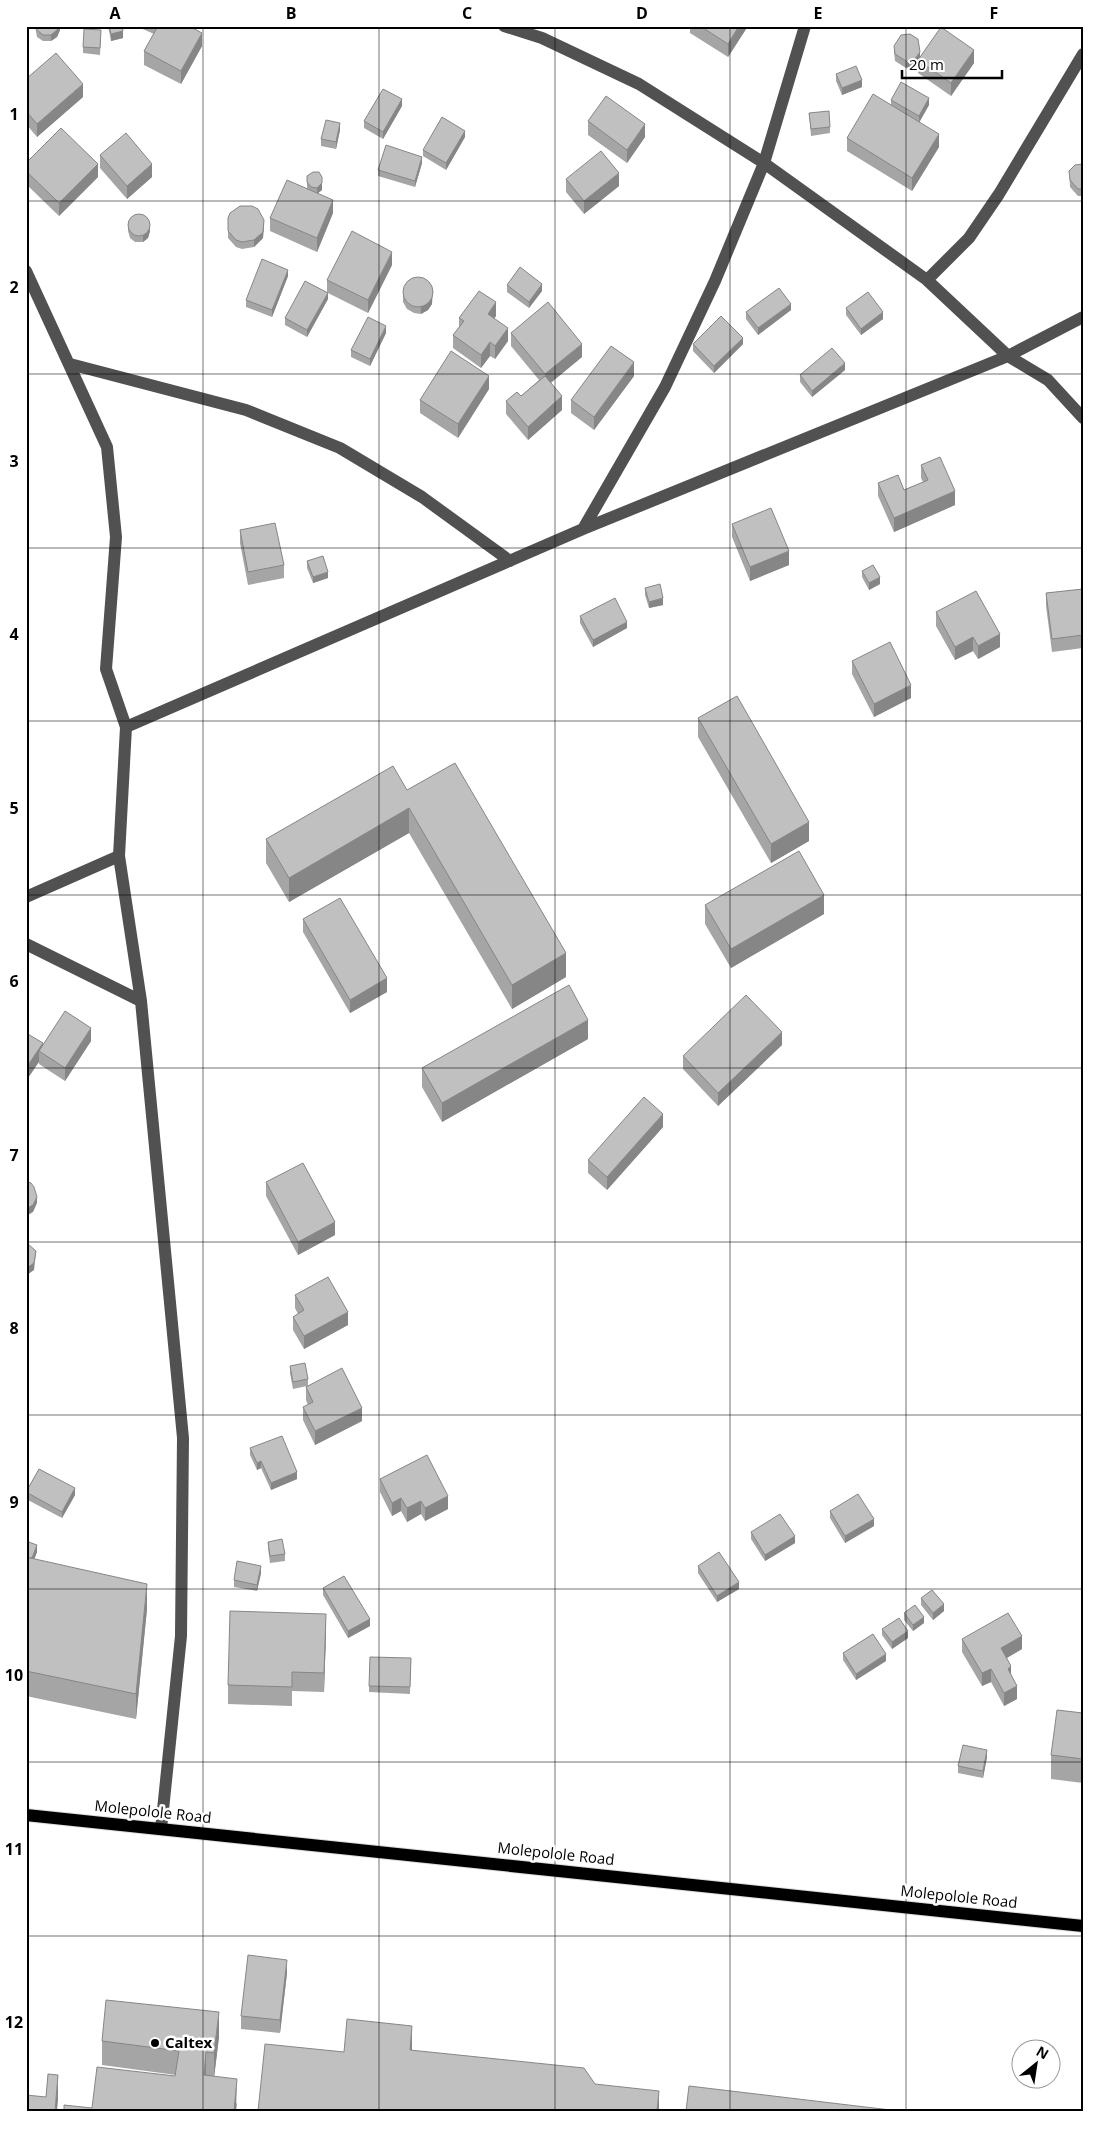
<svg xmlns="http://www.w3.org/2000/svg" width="1109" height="2137" viewBox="0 0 1109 2137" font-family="'Open Sans',sans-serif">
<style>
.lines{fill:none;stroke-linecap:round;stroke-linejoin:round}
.major-casing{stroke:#dbdbdb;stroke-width:14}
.minor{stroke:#515151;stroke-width:12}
.major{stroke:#000;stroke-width:12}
.wall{fill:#a5a5a5}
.shaded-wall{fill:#868686}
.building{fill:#c0c0c0;stroke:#868686}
.grid{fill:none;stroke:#000;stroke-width:1;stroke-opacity:0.55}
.poi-dot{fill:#000;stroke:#fff;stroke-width:2}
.labels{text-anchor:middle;stroke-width:5;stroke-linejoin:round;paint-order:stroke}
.street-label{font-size:15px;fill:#000;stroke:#fff}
.poi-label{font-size:15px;font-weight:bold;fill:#000;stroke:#fff;text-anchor:start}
.neatline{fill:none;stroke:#000;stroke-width:2}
.grid-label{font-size:16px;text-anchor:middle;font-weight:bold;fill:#000}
</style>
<rect width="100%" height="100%" fill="#fff"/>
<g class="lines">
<g class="major-casing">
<path id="major" d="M26,1815L1083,1926"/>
</g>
<path class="minor" d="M504,26L542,38L639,84L764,163L927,280L1008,356L1048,380L1083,418
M26,271L107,447L116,537L106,669L126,727L119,856L141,1001L183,1438L181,1636L161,1829
M927,280L969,238L999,194L1083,54
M70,364L246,410L340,448L422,497L510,561
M583,529L665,387L715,281L764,163L805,26
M126,727L583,529L1008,356L1083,317
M26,897L119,856
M26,944L141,1001"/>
<use href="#major" class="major"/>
</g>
<path class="wall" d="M35,26H60V30L57,37L51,41H43L37,37Z
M108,26H122L123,38L111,41Z
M136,26H189L202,46L181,84L144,65V51L154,34Z
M690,26H748L728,57L690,33Z
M101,37L100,55L83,53V47Z
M894,46L920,57L974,63L951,96L918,73V61L915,65L906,68L895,61L894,52Z
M836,74L862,87L842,95L836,81Z
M26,79L83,97L37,137L26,124Z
M891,100L929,105L919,122L939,147L912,191L847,151V138L891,105Z
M402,106L383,139L364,128V121Z
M809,113L830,127V133L811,136Z
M588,121L645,137L627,163L588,135Z
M340,130L336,149L321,146V139Z
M465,137L446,170L423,156V150Z
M100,155L152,177L127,199L100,168Z
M26,163L98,177L59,216L26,184Z
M422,163L415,187L378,176V170Z
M1083,164V196H1078L1070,187L1069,171Z
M566,179L619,186L584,214L566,192Z
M307,182L322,184V190L318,193L333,213L317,252L270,231V218L307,189Z
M228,218L264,226L263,238L254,247L242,249L236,247L228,238Z
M128,225L150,231L148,238L143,242H135L130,238L128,231Z
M392,265L368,313L328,293V299L307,337L285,325V318L327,293V280Z
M288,276L272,317L246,307V300Z
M507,285L542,291L529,308L507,292Z
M403,295L432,304L428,310L421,314L414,313L407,309L403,302Z
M846,308L883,319L861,335L846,315Z
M791,310L758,335L746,319V312Z
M496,316L494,318L508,341L495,359L490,356L481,368L453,348V335L459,327V318Z
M386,333L370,366L351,357V350Z
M511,333L582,357L551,383L562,410L528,440L506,414V401L521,396L539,380L511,346Z
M693,344H743L714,373L693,351Z
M845,370L812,397L800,382V375Z
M634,376L594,430L571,413V400Z
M489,389L458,438L420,413V400Z
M921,465L955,505L894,532L878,496V483L904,490L923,482L921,478Z
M732,524L789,565L750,581L732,537Z
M240,530L284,565V578L248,585L240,543Z
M307,561L328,578L313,583L307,568Z
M862,571L880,584L869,590L862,577Z
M645,588L663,605L649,608L645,595Z
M1083,589V648L1052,652L1046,606V593Z
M936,612L1000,647L978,659L973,651L955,660L936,626Z
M580,616L627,628L593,647L580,623Z
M852,661L911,698L874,717L852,674Z
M698,718L809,841L771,863L698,737Z
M407,790L566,977L512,1009L409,833L289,902L266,863V839Z
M705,905L824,914L731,968L705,924Z
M303,919L387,992L350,1013L303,932Z
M26,1033L43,1045L91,1041L65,1081L39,1064V1062Z
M588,1039L442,1122L422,1087V1068Z
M782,1045L718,1106L683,1069V1056Z
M663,1127L607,1190L588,1173V1160Z
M266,1182L335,1235L298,1255L266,1196Z
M295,1295L348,1325L304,1349L293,1330V1317L298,1314L295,1308Z
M290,1366L308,1379V1386L362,1421L315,1445L303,1420V1407L308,1405L306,1400V1387L307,1386L293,1389L290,1373Z
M250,1448L297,1479L271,1490L261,1468L257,1470L250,1455Z
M380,1479L448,1509L425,1521L421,1514L407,1522L401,1511L392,1516L380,1492Z
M26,1492L75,1495L62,1518L26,1499Z
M830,1511L874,1526L845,1543L830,1518Z
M751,1532L795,1543L765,1561L751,1539Z
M26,1541L37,1552L34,1559L147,1609L136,1719L26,1696Z
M268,1542L285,1554V1561L270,1563L268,1548Z
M698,1566L739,1589L717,1602L698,1573Z
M261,1573L257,1591L234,1587V1580Z
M323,1588L370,1626L348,1638L323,1595Z
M921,1598L944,1611L933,1620L921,1605Z
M904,1613L924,1623L913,1631L904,1620Z
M882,1629L908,1638L892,1649L882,1635Z
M326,1633L324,1692L292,1691V1706L228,1704V1685Z
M962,1639L1022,1649L1007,1658L1017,1699L1004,1706L991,1682L982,1686L962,1652Z
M843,1653L886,1661L856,1680L843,1660Z
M411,1658L410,1694L369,1692V1686Z
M1083,1713V1783L1051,1779V1755Z
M987,1757L983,1778L958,1773V1766Z
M287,1973L280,2033L241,2029V2016Z
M219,2037L214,2077L237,2104L236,2111H64L92,2108L175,2076L176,2075L102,2065V2041Z"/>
<path class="shaded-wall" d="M59,26H60V30L57,37L51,41V35Z
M739,26H748L728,57V44Z
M123,31V38L111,41V34Z
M202,33V46L181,84V71Z
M974,50V63L951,96V83Z
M920,52V58L915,65L906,68V61Z
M862,80V87L842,95V88Z
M83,84V97L37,137V124Z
M929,98V105L919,123V116Z
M402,99V106L383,139V132Z
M340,123V130L336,149V142Z
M645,124V137L627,163V150Z
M465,131V137L446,170V163Z
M939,134V147L912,191V178Z
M422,157V163L415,187V181Z
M98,164V177L59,216V203Z
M152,164V177L127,199V186Z
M619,173V186L584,214V201Z
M322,177V190L317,194V188Z
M333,200V213L317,252V238Z
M264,220L263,238L254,247V240Z
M150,225V231L148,238L143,242V235Z
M392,252V265L368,313V300Z
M288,270V276L272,317V310Z
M542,284V291L529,308V302Z
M433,289L432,304L428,310L421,314V307Z
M328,293V299L307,337V330Z
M496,302V316L488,327V314Z
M791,304V310L758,335V328Z
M883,312V319L861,335V329Z
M386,326V333L370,366V359Z
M508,328V341L495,359V346Z
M743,338V344L714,373V366Z
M490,342V356L481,368V355Z
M582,344V357L545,387V374Z
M634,362V376L594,430V417Z
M845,363V370L812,397V391Z
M489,376V389L458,438V424Z
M562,396V410L528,440V427Z
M955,491V505L894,532V518Z
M789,551V565L750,581V567Z
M328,572V578L313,583V577Z
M880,577V584L869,590V583Z
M663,598V605L649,608V602Z
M627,622V628L593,647V640Z
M1000,634V647L978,659V646Z
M973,637V651L955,660V647Z
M911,685V698L874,717V704Z
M409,808V833L289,902V878Z
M809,822V841L771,863V844Z
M824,895V914L731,968V949Z
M566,953V977L512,1009V985Z
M387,978V992L350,1013V1000Z
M588,1020V1039L442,1122V1103Z
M91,1028V1041L65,1081V1068Z
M782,1032V1045L718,1106V1093Z
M43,1043V1053L39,1051V1062L26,1081V1068Z
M663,1114V1127L607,1190V1177Z
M37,1197V1203L33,1212L26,1216V1209Z
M335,1222V1235L298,1255V1242Z
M36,1251L34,1270L27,1275V1268Z
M348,1312V1325L304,1349V1336Z
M362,1408V1421L315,1445V1431Z
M261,1461V1468L257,1470V1463Z
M297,1472V1479L271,1490V1483Z
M75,1488V1495L62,1518V1512Z
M448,1496V1509L425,1521V1508Z
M401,1498V1511L392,1516V1503Z
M421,1501V1514L407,1522V1508Z
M874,1519V1526L845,1543V1536Z
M795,1536V1543L765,1561V1555Z
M37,1545V1552L29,1574V1567Z
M261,1566V1573L257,1591V1585Z
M739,1582V1589L717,1602V1596Z
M147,1584V1609L136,1719V1694Z
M944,1604V1611L933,1620V1613Z
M326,1614V1633L324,1692V1673Z
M924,1617V1623L913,1631V1625Z
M370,1619V1626L348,1638V1631Z
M908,1631V1638L892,1649V1642Z
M1022,1636V1649L1001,1661V1648Z
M886,1654V1661L856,1680V1674Z
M1011,1666V1680L1008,1669Z
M991,1669V1682L982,1686V1673Z
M1017,1686V1699L1004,1706V1693Z
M987,1750V1757L983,1778V1771Z
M287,1960V1973L280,2033V2020Z
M219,2012V2037L214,2078V2053Z
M412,2026V2050H410Z
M206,2052V2077L204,2075Z
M58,2075V2100L57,2111H55Z
M237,2079L236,2111H234Z
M659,2091V2111H657Z"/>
<path class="building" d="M36,26H59L57,30L51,35H43L37,30Z
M109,26H122L123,31L111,34Z
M158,26H189L202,33L181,71L144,51Z
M700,26H739L728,44Z
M941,27L974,50L951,83L918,60Z
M84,29L101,30L100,48L83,47Z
M910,34L918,39L920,52L915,59L906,61L895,54L894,46L901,35Z
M56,53L83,84L37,124L26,111V79Z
M856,66L862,80L842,88L836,74Z
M901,82L929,98L919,116L891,100Z
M383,89L402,99L383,132L364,121Z
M873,94L939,134L912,178L847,138Z
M606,96L645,124L627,150L588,121Z
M829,111L830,127L811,129L809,113Z
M442,117L465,131L446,163L423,150Z
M326,120L340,123L336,142L321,139Z
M61,128L98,164L59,203L26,171V163Z
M126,133L152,164L127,186L100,155Z
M386,145L422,157L415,181L378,170Z
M601,151L619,173L584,201L566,179Z
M1083,164V189H1078L1070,180L1069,171L1075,165Z
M313,172H319L322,177V183L317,188L311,187L307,182V176Z
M287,180L333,200L317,238L270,218Z
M240,206H252L258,209L264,220L263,232L254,240L242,242L236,240L228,231V218L230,213Z
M128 225a11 11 0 1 1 22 0a11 11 0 1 1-22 0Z
M352,231L392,252L368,300L327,280Z
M262,259L288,270L272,310L246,300Z
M520,267L542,284L529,302L507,285Z
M403 292a15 15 0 1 1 30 0a15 15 0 1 1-30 0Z
M305,281L328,293L307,330L285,318Z
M779,288L791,304L758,328L746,312Z
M479,291L496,302L488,314L508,328L495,346L490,342L481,355L453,335L464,321L459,318Z
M868,292L883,312L861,329L846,308Z
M548,302L582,344L545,374L511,333Z
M721,316L743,338L714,366L693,344Z
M368,317L386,326L370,359L351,350Z
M611,346L634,362L594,417L571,400Z
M832,348L845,363L812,391L800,375Z
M451,351L489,376L458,424L420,400Z
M545,376L562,396L528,427L506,401L517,392L521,396Z
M940,457L955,491L894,518L878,483L898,475L904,490L928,480L921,465Z
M771,508L789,551L750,567L732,524Z
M275,523L284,565L248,572L240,530Z
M323,556L328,572L313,577L307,561Z
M873,565L880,577L869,583L862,571Z
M660,584L663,598L649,602L645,588Z
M1083,589V635L1052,639L1046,593Z
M976,591L1000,634L978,646L973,637L955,647L936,612Z
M615,598L627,622L593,640L580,616Z
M890,642L911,685L874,704L852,661Z
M737,696L809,822L771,844L698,718Z
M455,763L566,953L512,985L409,808L289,878L266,839L393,766L407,790Z
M799,851L824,895L731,949L705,905Z
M340,898L387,978L350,1000L303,919Z
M569,985L588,1020L442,1103L422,1068Z
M746,995L782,1032L718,1093L683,1056Z
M65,1011L91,1028L65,1068L39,1051Z
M26,1033L43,1043L26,1068Z
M644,1097L663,1114L607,1177L588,1160Z
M303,1163L335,1222L298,1242L266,1182Z
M26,1181L31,1183L34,1187L37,1197L33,1205L26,1209Z
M26,1244H28L36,1251L34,1263L27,1268H26Z
M328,1277L348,1312L304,1336L293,1317L304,1310L295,1295Z
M305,1363L308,1379L293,1382L290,1366Z
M342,1368L362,1408L315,1431L303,1407L313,1402L306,1387Z
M282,1436L297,1472L271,1483L261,1461L257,1463L250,1448Z
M427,1455L448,1496L425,1508L421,1501L407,1508L401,1498L392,1503L380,1479Z
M39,1469L75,1488L62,1512L26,1492Z
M858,1494L874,1519L845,1536L830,1511Z
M780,1514L795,1536L765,1555L751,1532Z
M282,1539L285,1554L270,1556L268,1542Z
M26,1541L37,1545L32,1558L26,1557Z
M719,1552L739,1582L717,1596L698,1566Z
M26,1557L147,1584L136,1694L26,1671Z
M237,1561L261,1566L257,1585L234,1580Z
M344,1576L370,1619L348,1631L323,1588Z
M932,1590L944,1604L933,1613L921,1598Z
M915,1605L924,1617L913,1625L904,1613Z
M230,1611L326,1614L324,1673L292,1672V1687L228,1685Z
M1008,1613L1022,1636L1001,1648L1011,1666L1008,1669L1017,1686L1004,1693L991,1669L982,1673L962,1639Z
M899,1618L908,1631L892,1642L882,1629Z
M873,1634L886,1654L856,1674L843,1653Z
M370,1657L411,1658L410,1687L369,1686Z
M1057,1710L1083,1713V1759L1051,1755Z
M963,1745L987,1750L983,1771L958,1766Z
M248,1955L287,1960L280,2020L241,2016Z
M106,2000L219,2012L214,2053L206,2052L204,2075L237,2079L234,2111H64V2105L92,2108L97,2067L175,2076L179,2051L102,2041Z
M347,2019L412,2026L410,2050L584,2068L595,2084L659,2091L657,2111H258L265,2044L344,2052Z
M48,2074L58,2075L55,2111H26V2095L46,2097Z
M689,2086L899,2111H686Z"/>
<path class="grid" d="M203,26V2111M379,26V2111M555,26V2111M730,26V2111M906,26V2111M26,201H1083M26,374H1083M26,548H1083M26,721H1083M26,895H1083M26,1068H1083M26,1242H1083M26,1415H1083M26,1589H1083M26,1762H1083M26,1936H1083"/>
<circle class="poi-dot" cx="155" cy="2043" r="5"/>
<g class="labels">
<g class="street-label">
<text transform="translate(153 1812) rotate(6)" y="5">Molepolole Road</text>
<text transform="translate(556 1854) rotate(6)" y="5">Molepolole Road</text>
<text transform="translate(959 1897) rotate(6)" y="5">Molepolole Road</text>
</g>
<g class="poi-label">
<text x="165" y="2048">Caltex</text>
</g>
</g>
<rect width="1109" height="2137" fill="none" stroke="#ffffff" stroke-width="55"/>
<g transform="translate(1036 2064) rotate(30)"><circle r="24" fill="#ffffff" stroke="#999999"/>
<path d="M0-4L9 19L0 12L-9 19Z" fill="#000000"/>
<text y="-8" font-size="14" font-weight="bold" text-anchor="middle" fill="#000000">N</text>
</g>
<path d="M902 70v8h100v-8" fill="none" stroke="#000000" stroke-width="2.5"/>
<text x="909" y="70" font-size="15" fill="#000000" stroke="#ffffff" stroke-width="4" paint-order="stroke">20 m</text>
<rect x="28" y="28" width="1054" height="2082" class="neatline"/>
<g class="grid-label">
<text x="115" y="19">A</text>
<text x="291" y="19">B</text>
<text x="467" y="19">C</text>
<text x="642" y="19">D</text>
<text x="818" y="19">E</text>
<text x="994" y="19">F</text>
<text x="14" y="120">1</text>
<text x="14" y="293">2</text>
<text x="14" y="467">3</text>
<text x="14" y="640">4</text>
<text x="14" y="814">5</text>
<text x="14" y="987">6</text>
<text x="14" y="1161">7</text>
<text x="14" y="1334">8</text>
<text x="14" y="1508">9</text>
<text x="14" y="1681">10</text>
<text x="14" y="1855">11</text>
<text x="14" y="2028">12</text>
</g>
</svg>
